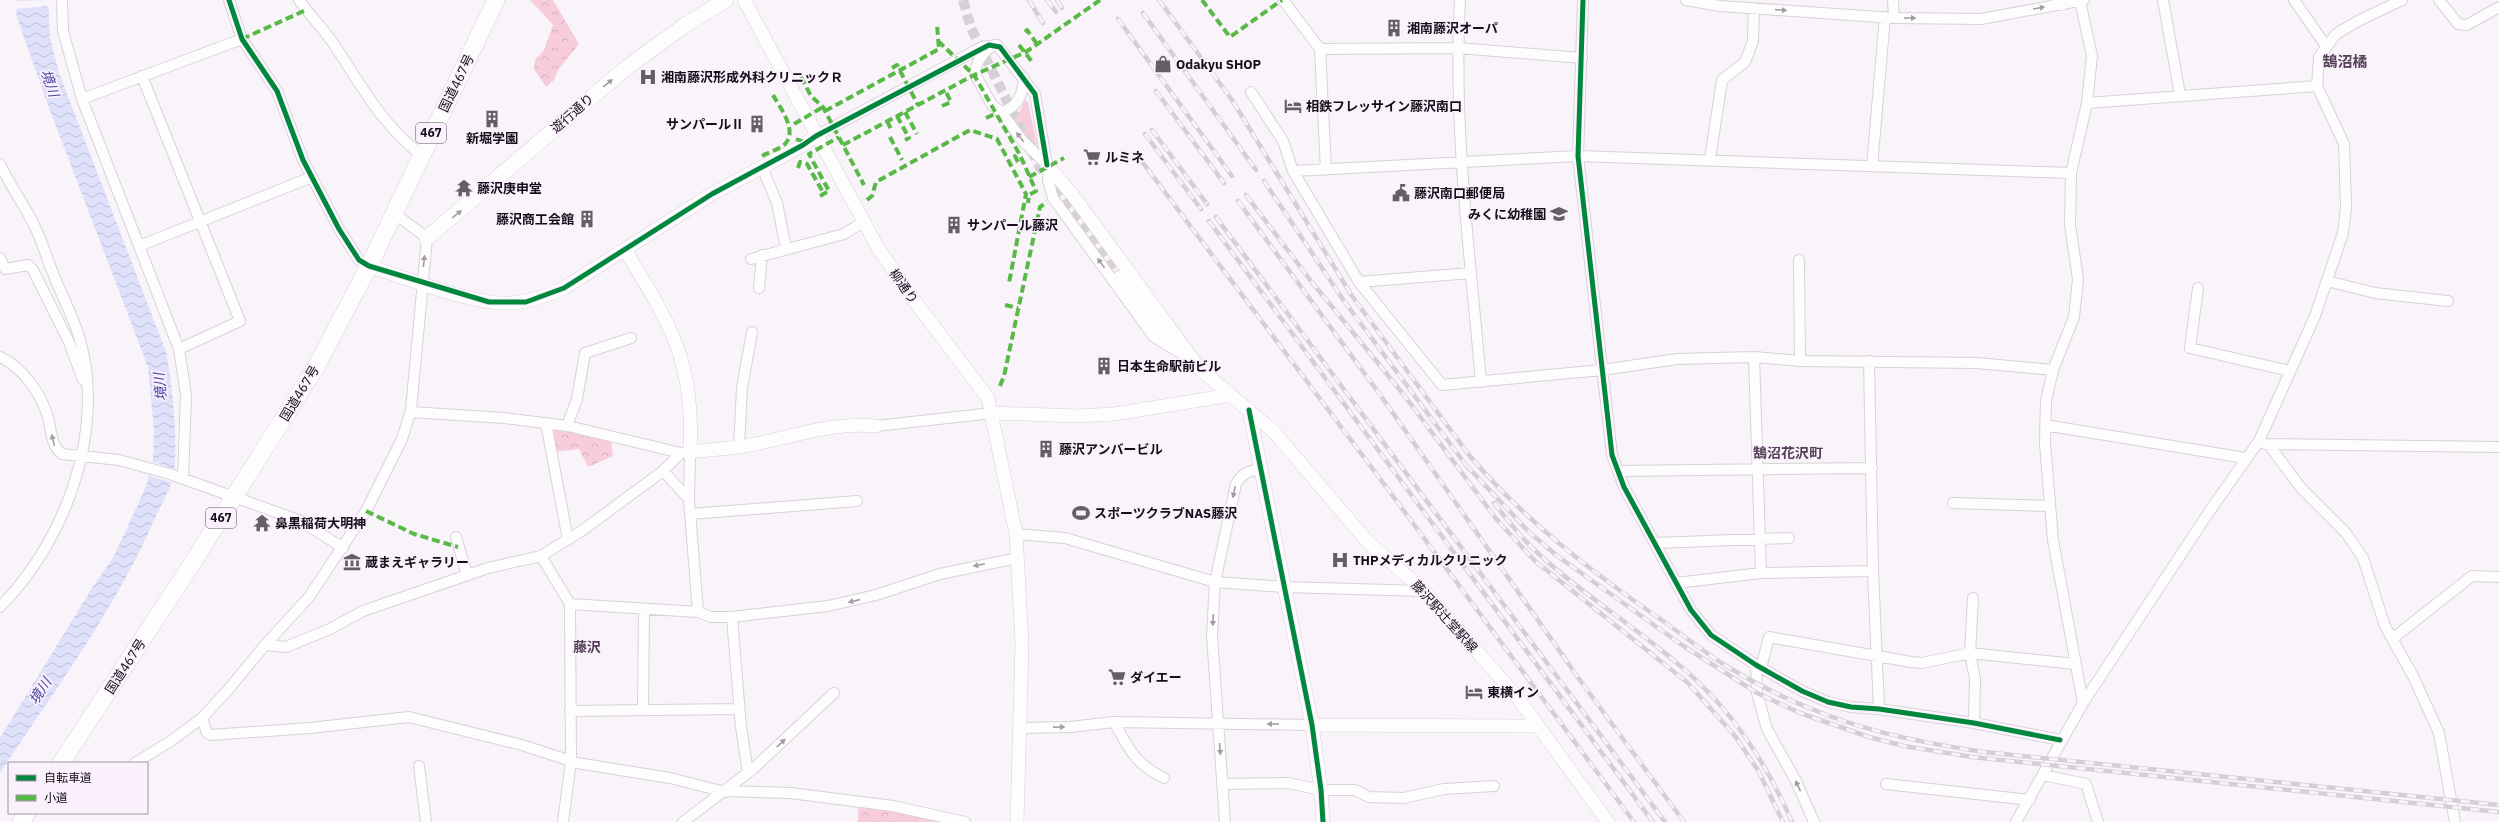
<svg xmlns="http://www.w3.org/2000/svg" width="2499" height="822" viewBox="0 0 2499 822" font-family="'IBM Plex Sans','Noto Sans JP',sans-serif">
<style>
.green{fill:#f7cddb}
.forest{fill:url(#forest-crowns)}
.water{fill:url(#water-waves)}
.pier{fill:#f9f4f9}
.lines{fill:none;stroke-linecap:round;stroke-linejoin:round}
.minor-tunnel{stroke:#d7d1d7;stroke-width:10;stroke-dasharray:10 5;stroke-linecap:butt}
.minor-casing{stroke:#d8d1d9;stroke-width:12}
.tertiary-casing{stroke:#d8d1d9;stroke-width:14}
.secondary-casing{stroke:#d8d1d9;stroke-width:16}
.trunk-casing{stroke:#d8d1d9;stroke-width:18}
.minor{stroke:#fefdfe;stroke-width:10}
.tertiary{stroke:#fefdfe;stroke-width:13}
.secondary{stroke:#fefdfe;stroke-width:15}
.trunk{stroke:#fefdfe;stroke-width:17}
.rail-casing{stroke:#d2d0d3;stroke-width:4.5}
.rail{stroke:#faf1fc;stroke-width:3;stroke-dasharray:9;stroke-linecap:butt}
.quiet{stroke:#58b947;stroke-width:4;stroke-dasharray:8 4;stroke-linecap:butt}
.cycleway-casing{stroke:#faf1fc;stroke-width:8}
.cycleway{stroke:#00873e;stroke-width:5}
.oneway{fill:#a19da2}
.labels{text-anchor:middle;stroke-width:3.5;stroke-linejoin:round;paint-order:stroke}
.shield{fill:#faf1fc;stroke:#5a515c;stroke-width:1}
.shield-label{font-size:12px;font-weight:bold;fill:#150d17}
.poi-label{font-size:13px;font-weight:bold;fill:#150d17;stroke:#faf1fc;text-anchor:start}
.street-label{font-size:13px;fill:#150d17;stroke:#faf1fc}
.water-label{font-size:14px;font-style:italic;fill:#4a45a3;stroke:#faf1fc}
.neighbourhood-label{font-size:14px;font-weight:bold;fill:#534056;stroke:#faf1fc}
.quarter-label{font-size:15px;font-weight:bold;fill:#534056;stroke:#faf1fc}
</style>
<defs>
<pattern id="forest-crowns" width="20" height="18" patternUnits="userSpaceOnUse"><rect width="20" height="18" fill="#f7cddb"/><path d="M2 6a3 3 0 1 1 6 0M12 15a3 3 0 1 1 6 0" fill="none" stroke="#d3afbb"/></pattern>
<pattern id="water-waves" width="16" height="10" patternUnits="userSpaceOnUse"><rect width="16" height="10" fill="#dfe0fa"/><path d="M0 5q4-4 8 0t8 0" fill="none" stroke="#bebfd6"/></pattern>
</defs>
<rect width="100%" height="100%" fill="#f9f4f9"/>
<path class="green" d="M1025,100L1028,102L1037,145L1034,147L1011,117L1020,111Z"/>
<path class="forest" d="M530,0H553L579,44L558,70L554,80L546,87L534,69L535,60L544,50L553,25Z
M552,430L577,432L611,441L613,456L588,467L579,449L555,452Z
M858,808L893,811L937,822H858Z"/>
<path class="water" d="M15,0H48L50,38L59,73L166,352C172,379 180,456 172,481C168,494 160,507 154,520C115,610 54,691 0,773V738L92,588L113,558L139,502L147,484L153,458L154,430L148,367L48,105L17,18Z"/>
<path class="pier" d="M50,0V6L14,9L13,1Z
M150,461L175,469L173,483L147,475Z"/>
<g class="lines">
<path class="minor-tunnel" d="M963,0L971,28L1040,168L1119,276"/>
<g class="minor-casing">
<path id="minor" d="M62,0L63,31L82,99L179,349L186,395L183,478
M229,0L242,39L277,91L303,160L339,229L359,260L369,266
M299,0C310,16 324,29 335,46C363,88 380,122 421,155
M1283,0L1320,49L1326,170
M1460,0C1453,128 1470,255 1481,382
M1583,0L1578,156L1612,455L1624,487L1691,610L1711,635L1756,665L1802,691L1828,702L1851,707L1879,709L1974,723L2060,740
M1686,0L1720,6L1894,18L1981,19L2084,0
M1893,0L1894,18
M2163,0L2180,95
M2294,0L2326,46
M2439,0L2458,24L2467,25L2499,7
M2080,1L2092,56L2087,103L2071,173L2070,225L2078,279L2074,317L2053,370L2046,401L2045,444L2053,540L2083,703
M994,45C984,51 974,63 976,76L992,105L1001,112L1022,140L1047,165
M1320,49L1458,48L1582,58
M142,76L240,321L179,349
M1251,92L1283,141L1293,171L1359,282L1442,385L1602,370L1677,359L1754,357L1800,361L1977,363L2053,370
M82,99L242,39
M2087,103L2317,86
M1001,112C1018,108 1023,94 1024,78
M816,136L982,47L997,45L1035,94L1047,165
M1710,159L1722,80L1745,62L1753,41L1754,8
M0,164C10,186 24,204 34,225C42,240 46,257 53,273C61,295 74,317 80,340C106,431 65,542 0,607
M1872,166L1885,17
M762,167L777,203L786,248
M1049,168L1048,180L1053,198L1154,337L1190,359
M1293,171L1578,156L2071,173
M139,246L312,177
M0,258L5,269L28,265L33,270L69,342L83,380
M751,259L844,234L863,222
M1799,260L1800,361
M1119,276L1169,343
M2327,281L2375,293L2448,301
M1359,282L1471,273
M759,288L762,255
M2198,288L2190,348L2290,371
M0,357C22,367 39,391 47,414C52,428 49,443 62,454L119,460L170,474L301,521L343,548
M1754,357L1761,573
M1869,361L1873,571L1879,709
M411,412L504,418L568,426L681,453
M546,423L568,540
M2045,425L2245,458
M567,426L577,399L585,353L631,338
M876,426L992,413
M2265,444L2499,447
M2269,445L2301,488L2346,533L2363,558L2385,626L2413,676L2439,733L2455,822
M739,447L742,388L752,332
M663,471L689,499
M1618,471L1872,468
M1953,503L2049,506
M690,514L857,501
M1016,534L1065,538L1215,582L1284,587L1424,591
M456,537L467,575
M1655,543L1789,538
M541,556L570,604L571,761L563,822
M1676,583L1761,573L1873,571
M1973,598L1970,653L1975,679L1974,723
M570,604L698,612L711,617H732L828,606L876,595L940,574L1018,558
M732,617L741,727L748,773
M2392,639L2472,576L2499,577
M265,645L286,647L330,629L363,611L488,568L541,556L583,530L663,471L681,453L690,452L689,499L698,612
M1756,665L1757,693L1767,729L1796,781L1814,822
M1761,668L1769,637L1911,662L1922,663L1970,653L2075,664
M643,710L644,609
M570,711L739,709
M202,718L207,733L211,735L310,728L409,717L522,745L571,761
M1114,722C1130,750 1134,763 1164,778
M1020,728L1070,727L1114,722L1312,725
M571,762L670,778L725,792
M135,763L171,741L202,718L228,690L265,645L309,597L366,511L402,439L411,410L427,238L394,213
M419,766L426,822
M2043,775L2086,784L2098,822
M1222,784L1288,783L1321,790H1355L1369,797L1404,798L1444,789L1494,786
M1886,784L2030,800
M726,791L790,793L893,806L965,822
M683,822L753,769L834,693
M1225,822L1212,635L1215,582L1236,484C1242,473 1249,471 1261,469
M2016,822L2083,703L2209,512L2259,441L2315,316L2343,233L2346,207L2344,144L2317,86L2319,57L2336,34L2358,21L2402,0"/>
</g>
<g class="tertiary-casing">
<path id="tertiary" d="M744,0L878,248L916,303L988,398L1016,534L1022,643L1017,822
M2058,0L2061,4
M1047,165L1072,194L1199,368L1274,432L1367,541L1424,591L1517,697L1608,822
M625,250C670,324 695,361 690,452C706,450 723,449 739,447C784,440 830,421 876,426
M369,266C406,278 473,305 511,303C530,302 547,296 564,288L712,194L803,145L816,136
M1249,410L1312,725L1321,790L1323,822
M992,413L1078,416L1114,414L1231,395
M1312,725L1538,726"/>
</g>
<g class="secondary-casing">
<path id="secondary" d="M427,238L626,68L688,23L726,0"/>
</g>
<g class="trunk-casing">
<path id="trunk" d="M61,763L186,573L316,367L369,266L496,0
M21,822L27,813"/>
</g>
<use href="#minor" class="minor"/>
<use href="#tertiary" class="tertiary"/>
<use href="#secondary" class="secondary"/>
<use href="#trunk" class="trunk"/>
<g class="rail-casing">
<path id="rail" d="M1029,0L1043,23
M1047,0L1056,12
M1057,0L1062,8
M1159,0L1232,100L1352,296L1469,455C1525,521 1592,572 1663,621C1684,636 1705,653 1728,667C1759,686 1792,702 1827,715C1877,734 1930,744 1984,752L2499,805
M1143,13L1256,170
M1118,19L1232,176
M1156,91L1224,183
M1152,130L1207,204
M1145,134L1201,209
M1137,155L1381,480L1634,822
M1264,181L1344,301L1469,469
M1246,195L1311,281L1404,395L1497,520L1535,561L1688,683L1735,736L1759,772L1783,822
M1238,201L1381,396L1582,683L1684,822
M1216,217L1665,822
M1209,221L1653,822
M1466,465L1528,531L1556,555L1682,645L1757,693L1800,713L1869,737L1904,746L1972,757L2499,812
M1494,503C1509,522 1524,541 1542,557C1592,602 1650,636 1698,682C1739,721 1770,771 1792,822"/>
</g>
<use href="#rail" class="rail"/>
<path class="quiet" d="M1202,0L1230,37L1282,0
M1025,32L1027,30L1037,44
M242,39L306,10
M938,41L974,75L1020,155L1036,191L1029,195L1028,203
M1019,45L1033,63
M892,68L897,65L918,105
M801,77L811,96L823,107L864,185
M942,106L951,102L945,90
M825,111L939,49L937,25
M905,112L917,134
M897,116L909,138L905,140
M986,118L995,114
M887,121L891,129
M794,124L823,107
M890,137L902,160
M796,139L809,144
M843,145L974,75L1026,52L1100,0
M762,156C769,152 780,149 785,144C798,130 780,108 773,95
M1018,162L1015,156L1019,154
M798,168L800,162L807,164L824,194
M1029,177L1064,158
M820,196L829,191L809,154L839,137
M867,200L872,196L876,182L970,130L997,139L1026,194L1009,283
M1005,305L1018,308
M1000,386L1004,376L1040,207L1047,202
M366,511L414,534L458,547"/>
<g class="cycleway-casing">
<path id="cycleway" d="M229,0L242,39L277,91L303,160L339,229L359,260L369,266L489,302H526L564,288L712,194L803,145L816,136L989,45L1000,47L1035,94L1047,165
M1583,0L1578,156L1612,455L1624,487L1691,610L1711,635L1756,665L1802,691L1828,702L1851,707L1879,709L1974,723L2060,740
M1249,410L1312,725L1321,790L1323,822"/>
</g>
<use href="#cycleway" class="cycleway"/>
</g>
<defs><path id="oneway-solid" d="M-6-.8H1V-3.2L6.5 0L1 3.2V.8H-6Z"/></defs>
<g class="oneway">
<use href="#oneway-solid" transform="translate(2039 8) rotate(-10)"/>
<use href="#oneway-solid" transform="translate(1781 10) rotate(4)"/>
<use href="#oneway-solid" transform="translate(1910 18)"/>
<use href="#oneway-solid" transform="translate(608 83) rotate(-39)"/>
<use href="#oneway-solid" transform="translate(1020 137) rotate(-128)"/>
<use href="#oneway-solid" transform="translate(457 214) rotate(-39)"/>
<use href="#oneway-solid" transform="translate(424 261) rotate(-84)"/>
<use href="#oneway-solid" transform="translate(1101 263) rotate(-126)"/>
<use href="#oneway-solid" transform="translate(53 440) rotate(-103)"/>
<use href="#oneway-solid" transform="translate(1234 492) rotate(101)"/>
<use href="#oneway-solid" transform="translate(979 565) rotate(168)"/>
<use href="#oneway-solid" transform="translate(854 601) rotate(167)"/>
<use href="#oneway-solid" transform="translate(1213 620) rotate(93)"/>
<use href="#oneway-solid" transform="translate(1273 724) rotate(-179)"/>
<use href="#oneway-solid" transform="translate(1059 727) rotate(-1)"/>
<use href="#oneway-solid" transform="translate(781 743) rotate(-43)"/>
<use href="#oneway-solid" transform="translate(1220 749) rotate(85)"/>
<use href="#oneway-solid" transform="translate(1798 786) rotate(-115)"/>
</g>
<defs>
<g id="building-bare" transform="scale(1.38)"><path d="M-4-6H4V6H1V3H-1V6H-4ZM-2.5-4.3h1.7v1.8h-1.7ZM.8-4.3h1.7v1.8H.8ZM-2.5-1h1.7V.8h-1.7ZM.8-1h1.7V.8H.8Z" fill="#655e66" stroke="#faf1fc" stroke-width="2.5" paint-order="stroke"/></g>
<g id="shop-bare" transform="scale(1.38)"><path d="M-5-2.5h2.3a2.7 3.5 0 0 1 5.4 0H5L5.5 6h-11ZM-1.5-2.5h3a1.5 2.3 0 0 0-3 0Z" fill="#655e66" stroke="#faf1fc" stroke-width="2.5" paint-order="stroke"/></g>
<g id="hospital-bare" transform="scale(1.38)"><path d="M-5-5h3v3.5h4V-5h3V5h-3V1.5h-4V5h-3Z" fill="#655e66" stroke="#faf1fc" stroke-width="2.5" paint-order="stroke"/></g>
<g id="hotel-bare" transform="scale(1.38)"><path d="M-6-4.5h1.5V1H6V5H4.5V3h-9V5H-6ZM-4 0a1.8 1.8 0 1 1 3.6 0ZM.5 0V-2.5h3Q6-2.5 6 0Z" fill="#655e66" stroke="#faf1fc" stroke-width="2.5" paint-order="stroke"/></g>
<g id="supermarket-bare" transform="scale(1.38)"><path d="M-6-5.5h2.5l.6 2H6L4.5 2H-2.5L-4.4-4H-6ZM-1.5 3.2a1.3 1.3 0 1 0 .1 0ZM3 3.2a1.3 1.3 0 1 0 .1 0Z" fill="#655e66" stroke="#faf1fc" stroke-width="2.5" paint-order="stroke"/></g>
<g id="temple-bare" transform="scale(1.38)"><path d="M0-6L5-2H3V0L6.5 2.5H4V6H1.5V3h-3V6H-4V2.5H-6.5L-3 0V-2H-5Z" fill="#655e66" stroke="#faf1fc" stroke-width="2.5" paint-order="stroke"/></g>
<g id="civic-bare" transform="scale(1.38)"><path d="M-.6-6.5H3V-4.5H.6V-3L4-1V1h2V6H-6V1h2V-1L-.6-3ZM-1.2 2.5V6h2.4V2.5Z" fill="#655e66" stroke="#faf1fc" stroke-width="2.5" paint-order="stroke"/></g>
<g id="school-bare" transform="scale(1.38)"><path d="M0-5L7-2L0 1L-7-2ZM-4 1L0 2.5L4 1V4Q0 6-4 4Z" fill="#655e66" stroke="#faf1fc" stroke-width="2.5" paint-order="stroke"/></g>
<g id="stadium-bare" transform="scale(1.38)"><path d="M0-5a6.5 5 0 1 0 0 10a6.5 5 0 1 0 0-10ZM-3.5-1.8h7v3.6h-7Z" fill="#655e66" stroke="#faf1fc" stroke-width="2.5" paint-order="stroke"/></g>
<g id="museum-bare" transform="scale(1.38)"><path d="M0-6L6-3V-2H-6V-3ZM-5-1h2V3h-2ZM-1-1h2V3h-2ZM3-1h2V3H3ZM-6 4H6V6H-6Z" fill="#655e66" stroke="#faf1fc" stroke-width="2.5" paint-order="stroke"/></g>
</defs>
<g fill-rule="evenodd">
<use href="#building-bare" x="1394" y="28"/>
<use href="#shop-bare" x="1163" y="64"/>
<use href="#hospital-bare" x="648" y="77"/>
<use href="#hotel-bare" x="1293" y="106"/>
<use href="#building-bare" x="492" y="119"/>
<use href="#building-bare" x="757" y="124"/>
<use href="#supermarket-bare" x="1092" y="157"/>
<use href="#temple-bare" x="464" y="188"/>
<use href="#civic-bare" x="1401" y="193"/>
<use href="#school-bare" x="1559" y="214"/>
<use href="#building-bare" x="587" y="219"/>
<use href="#building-bare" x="954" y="225"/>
<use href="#building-bare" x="1104" y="366"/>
<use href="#building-bare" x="1046" y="449"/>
<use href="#stadium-bare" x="1081" y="513"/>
<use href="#temple-bare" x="262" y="523"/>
<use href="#hospital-bare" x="1340" y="560"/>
<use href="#museum-bare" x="352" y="562"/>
<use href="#supermarket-bare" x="1117" y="677"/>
<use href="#hotel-bare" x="1474" y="692"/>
</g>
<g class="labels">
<g class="shield">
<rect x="416" y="123" width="30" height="20" rx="3"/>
<rect x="206" y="508" width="30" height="20" rx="3"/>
</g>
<g class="shield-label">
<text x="431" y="137">467</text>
<text x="221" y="522">467</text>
</g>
<g class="poi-label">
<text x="1407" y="33">湘南藤沢オーパ</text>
<text x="1176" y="69">Odakyu SHOP</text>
<text x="661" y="82">湘南藤沢形成外科クリニックＲ</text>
<text x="1306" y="111">相鉄フレッサイン藤沢南口</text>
<text x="744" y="129" text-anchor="end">サンパールⅡ</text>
<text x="492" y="143" text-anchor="middle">新堀学園</text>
<text x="1105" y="162">ルミネ</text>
<text x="477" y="193">藤沢庚申堂</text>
<text x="1414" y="198">藤沢南口郵便局</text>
<text x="1546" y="219" text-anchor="end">みくに幼稚園</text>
<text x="574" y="224" text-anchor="end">藤沢商工会館</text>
<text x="967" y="230">サンパール藤沢</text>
<text x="1117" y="371">日本生命駅前ビル</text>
<text x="1059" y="454">藤沢アンバービル</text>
<text x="1094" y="518">スポーツクラブNAS藤沢</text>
<text x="275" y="528">鼻黒稲荷大明神</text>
<text x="1353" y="565">THPメディカルクリニック</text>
<text x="365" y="567">蔵まえギャラリー</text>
<text x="1130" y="682">ダイエー</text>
<text x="1487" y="697">東横イン</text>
</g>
<g class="street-label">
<text transform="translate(456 83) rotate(-64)" y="5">国道467号</text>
<text transform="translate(572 113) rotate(-41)" y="5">遊行通り</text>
<text transform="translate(904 286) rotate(55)" y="5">柳通り</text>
<text transform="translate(299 393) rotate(-59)" y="5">国道467号</text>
<text transform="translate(1445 616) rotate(48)" y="5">藤沢駅辻堂駅線</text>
<text transform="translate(125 666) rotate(-57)" y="5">国道467号</text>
</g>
<g class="water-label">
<text transform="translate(50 83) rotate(71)" y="5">境川</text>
<text transform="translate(160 387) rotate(-95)" y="5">境川</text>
<text transform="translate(40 691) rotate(-57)" y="5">境川</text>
</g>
<g class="neighbourhood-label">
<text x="1788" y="458">鵠沼花沢町</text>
<text x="587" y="652">藤沢</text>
</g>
<g class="quarter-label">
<text x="2345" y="67">鵠沼橘</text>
</g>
</g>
<rect x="8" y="762" width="140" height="52" fill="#faf1fc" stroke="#9e96a0"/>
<rect x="16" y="775" width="20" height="6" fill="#00873e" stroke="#9e96a0"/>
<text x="44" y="782" font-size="12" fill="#150d17">自転車道</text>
<rect x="16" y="795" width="20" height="6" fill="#58b947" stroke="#9e96a0"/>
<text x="44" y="802" font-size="12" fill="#150d17">小道</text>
</svg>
